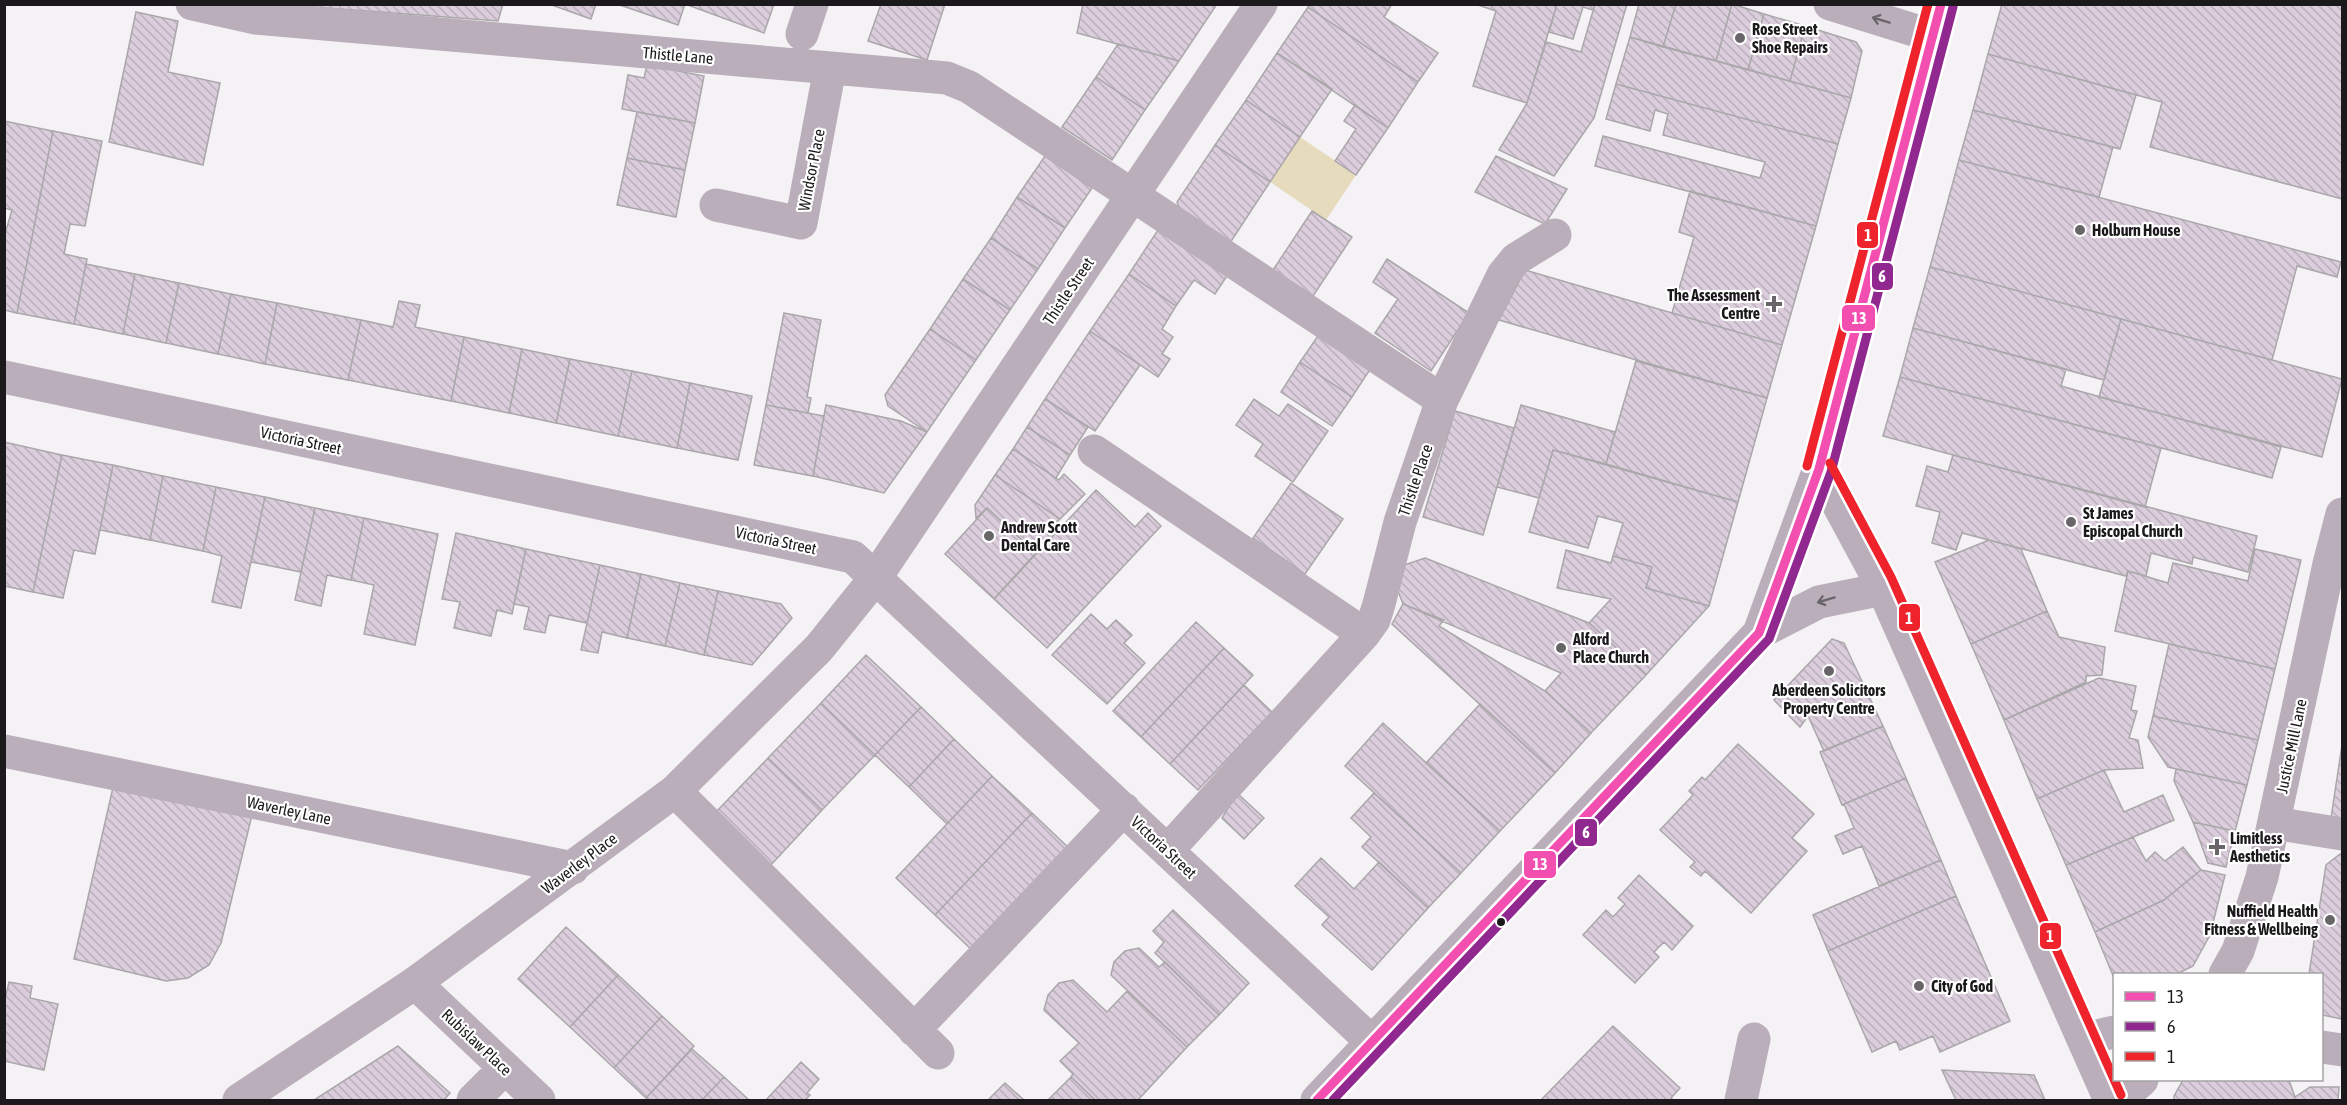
<svg xmlns="http://www.w3.org/2000/svg" width="2347" height="1105" viewBox="0 0 2347 1105" font-family="'Asap Condensed',sans-serif">
<style>
.garden{fill:#e7dbbe}
.building{fill:url(#building-back-hatch);stroke:#a9a7a9;stroke-width:1.5}
.lines{fill:none;stroke-linecap:round;stroke-linejoin:round}
.minor{stroke:#baaebb;stroke-width:33}
.bus-1-casing{stroke:#fff;stroke-width:14}
.bus-2-casing{stroke:#fff;stroke-width:14}
.bus-3-casing{stroke:#fff;stroke-width:14}
.bus-1{stroke:#f24fb0;stroke-width:9}
.bus-2{stroke:#90288f;stroke-width:9}
.bus-3{stroke:#ee232c;stroke-width:9}
.oneway{stroke:#6a646b}
.poi-dot{fill:#676567;stroke:#fff;stroke-width:2}
.bus-dot{fill:#1b191b;stroke:#fff;stroke-width:2}
.labels{text-anchor:middle;stroke-width:4.5;stroke-linejoin:round;paint-order:stroke}
.poi-label{font-size:16px;font-weight:bold;fill:#1b191b;stroke:#fff;text-anchor:start}
.street-label{font-size:16px;fill:#1b191b;stroke:#fff}
.line-badge{stroke:#fff;stroke-width:2}
.badge-label{font-size:16px;text-anchor:middle;font-weight:bold;fill:#fff}
</style>
<defs>
<pattern id="building-back-hatch" width="6" height="6" patternUnits="userSpaceOnUse" patternTransform="scale(1.5)"><rect width="6" height="6" fill="#dbcddc"/><path d="M-1 5l2 2M0 0l6 6M5-1l2 2" fill="none" stroke="#bbafbc"/></pattern>
</defs>
<rect width="100%" height="100%" fill="#f5f2f5"/>
<path class="garden" d="M1300,137L1356,175L1326,220L1270,182Z"/>
<path class="building" d="M503,4L498,21L315,7L307,9L298,4Z
M549,4H596L591,19Z
M617,4H685L678,25Z
M685,4H774L764,33Z
M881,4H945L927,60L868,41Z
M1083,4H1217L1179,61L1077,33Z
M1310,4H1392L1384,17L1438,53L1418,82L1308,7Z
M1475,4H1557L1527,103L1473,86L1496,11Z
M1557,4H1595L1593,10L1583,7L1573,39L1549,32Z
M1595,4H1627L1594,118L1554,176L1499,150L1527,103L1546,42L1581,52Z
M1639,4H1676L1663,47L1630,37Z
M1676,4H1732L1716,61L1663,47Z
M1732,4L1764,14L1748,70L1716,61Z
M2002,4H2342V199L2150,147L2162,102L1988,54Z
M1308,7L1418,82L1388,128L1277,53Z
M136,12L178,21L168,72L220,83L203,165L109,142Z
M1764,14L1805,26L1790,81L1748,70Z
M1805,26L1856,42L1862,51L1851,98L1790,81Z
M1630,37L1851,98L1838,144L1616,84Z
M1118,44L1179,61L1145,110L1096,77Z
M1277,53L1332,89L1300,137L1246,100Z
M1988,54L2136,95L2120,149L1973,110Z
M647,65L704,76L695,123L622,109L628,75L644,78Z
M1096,77L1145,110L1112,160L1062,127Z
M1616,84L1838,144L1816,226L1595,166L1603,136L1760,178L1765,162L1663,135L1668,114L1655,110L1650,131L1606,119Z
M1246,100L1300,137L1270,182L1215,145Z
M1355,105L1388,128L1356,175L1335,161L1356,129L1344,121Z
M1973,110L2113,147L2099,197L1959,160Z
M637,112L695,123L685,170L627,158Z
M4,121L53,131L17,313L4,310V237L12,210L4,208Z
M53,131L102,141L85,226L70,224L64,254L87,259L74,324L17,313Z
M1215,145L1270,182L1230,243L1180,210L1177,202Z
M1045,156L1092,188L1065,228L1017,197Z
M1496,156L1567,189L1545,224L1475,192Z
M627,158L685,170L676,217L617,205Z
M1959,160L2341,262L2337,277L2297,266L2272,360L1930,267Z
M1690,191L1816,226L1782,345L1672,313L1694,237L1679,232Z
M1017,197L1065,228L1038,269L991,238Z
M1312,211L1352,237L1313,296L1273,270Z
M1162,224L1231,270L1215,294L1194,280L1176,306L1129,274Z
M991,238L1038,269L1010,310L963,279Z
M1387,259L1469,313L1431,371L1375,333L1398,299L1373,282Z
M86,264L135,274L123,334L74,324Z
M1930,267L2121,319L2104,380L1913,328Z
M1525,270L1782,345L1767,398L1499,320Z
M135,274L179,283L166,343L123,334Z
M1129,274L1176,306L1162,329L1173,337L1162,354L1170,359L1158,377L1090,331Z
M963,279L1010,310L976,360L930,329Z
M179,283L231,294L218,354L166,343Z
M231,294L277,303L265,364L218,354Z
M399,301L420,305L415,327L464,337L451,401L348,380L361,320L393,327Z
M277,303L361,320L348,380L265,364Z
M784,313L821,320L807,397L811,398L808,413L766,405Z
M2121,319L2342,379L2322,457L2099,397Z
M1913,328L2066,369L2061,386L2281,447L2272,478L1900,377Z
M930,329L976,360L927,432L888,406L885,395Z
M1090,331L1140,365L1095,431L1045,399Z
M1320,333L1371,368L1352,397L1300,362Z
M464,337L522,349L509,413L451,401Z
M522,349L570,359L556,423L509,413Z
M570,359L632,371L618,436L556,423Z
M1636,361L1767,398L1738,502L1606,464Z
M1300,362L1352,397L1332,426L1281,392Z
M632,371L690,383L677,448L618,436Z
M1900,377L2161,448L2145,507L1883,436Z
M690,383L752,396L738,460L677,448Z
M1045,399L1088,427L1070,455L1027,427Z
M1254,399L1279,416L1288,404L1328,431L1293,482L1255,456L1263,444L1236,425Z
M766,405L824,416L813,476L754,465Z
M826,405L901,421L927,432L884,493L813,476Z
M1521,405L1615,432L1606,464L1553,450L1539,498L1497,487Z
M1455,411L1514,428L1483,535L1423,517Z
M1027,427L1070,455L1056,478L1013,449Z
M4,442L62,455L33,592L4,586Z
M1013,449L1059,480L1064,474L1085,494L1060,519L995,475Z
M1553,450L1738,502L1709,606L1646,588L1652,567L1613,556L1623,523L1598,516L1588,548L1529,532Z
M62,455L113,465L95,554L74,550L63,598L33,592Z
M1953,455L2257,536L2248,572L2193,557L2192,564L2151,553L2146,576L2128,571L2126,576L1962,533L1956,550L1932,543L1940,512L1916,506L1927,466L1948,472Z
M113,465L163,476L150,540L100,530Z
M995,475L1060,519L1048,530L1053,536L1036,553L987,508L976,518L975,505Z
M163,476L216,487L203,551L150,540Z
M1291,483L1343,519L1305,574L1253,538Z
M216,487L265,497L241,608L212,602L222,556L203,551Z
M1096,490L1135,527L1148,513L1161,526L1047,648L994,599Z
M265,497L315,508L301,572L251,562Z
M315,508L364,518L351,580L327,575L321,606L295,600Z
M987,508L1036,553L994,599L945,554Z
M364,518L438,534L415,645L364,634L374,585L351,580Z
M456,533L526,549L512,614L497,610L491,636L454,628L460,602L442,599Z
M1989,540L2021,549L2047,611L1971,644L1935,562Z
M526,549L600,565L587,623L549,615L545,633L524,629L529,607L514,604Z
M2255,549L2301,560L2275,669L2115,631L2128,571L2168,583L2173,563L2248,581Z
M1566,550L1611,563L1613,556L1652,567L1646,588L1709,606L1646,675L1589,623L1611,599L1557,588Z
M1425,558L1589,623L1646,675L1591,733L1545,691L1561,673L1403,604L1396,586L1404,565Z
M600,565L641,574L627,638L602,632L598,653L581,650Z
M641,574L680,583L665,646L627,638Z
M680,583L718,591L704,655L665,646Z
M718,591L781,604L792,618L752,665L704,655Z
M1403,604L1444,620L1439,626L1545,691L1591,733L1555,773L1392,624Z
M2047,611L2059,637L2105,647L2102,675L2086,676V682L2004,720L1971,644Z
M1091,614L1107,629L1116,620L1132,635L1124,643L1145,663L1107,704L1052,655Z
M1196,622L1224,648L1141,737L1113,711Z
M1832,639L1844,643L1883,726L1824,751L1808,716L1800,727L1774,700Z
M2169,644L2275,669L2258,740L2153,716Z
M1224,648L1253,675L1170,764L1141,737Z
M866,655L921,707L875,755L821,703Z
M2099,678L2136,686L2131,710L2137,711L2129,738L2138,740L2143,768L2104,770L2037,799L2004,720Z
M1244,685L1272,712L1198,790L1170,764Z
M821,703L875,755L822,810L768,758Z
M1480,704L1555,773L1500,831L1426,763Z
M921,707L954,739L909,787L875,755Z
M2153,716L2258,740L2247,785L2168,767L2148,737Z
M1383,723L1500,831L1461,873L1345,766Z
M1883,726L1906,778L1842,805L1820,752Z
M954,739L992,776L947,824L909,787Z
M1738,744L1814,814L1792,838L1807,851L1751,913L1705,871L1701,876L1690,867L1695,862L1660,830L1693,795L1689,791L1702,777L1705,780Z
M2342,745V820L2331,818Z
M768,758L822,810L770,866L715,813Z
M2176,769L2247,785L2235,831L2193,822L2174,781Z
M2104,770L2124,812L2163,795L2174,820L2066,865L2037,799Z
M992,776L1032,813L935,915L896,878Z
M1906,778L1941,860L1879,886L1862,846L1843,854L1835,836L1854,828L1844,804Z
M114,783L252,815L221,943L209,965L188,978L166,981L74,959Z
M1237,793L1264,818L1244,839L1222,818Z
M1374,793L1461,873L1428,908L1362,847L1371,837L1351,818Z
M1032,813L1071,850L974,952L935,915Z
M2193,822L2235,831L2226,867L2208,863Z
M2133,837L2146,861L2155,852L2165,861L2183,847L2201,870L2164,900L2095,932L2066,865Z
M2340,854H2342V1019L2322,1015V974H2309L2326,865Z
M1321,858L1354,889L1379,862L1428,908L1372,970L1322,925L1329,917L1295,886Z
M1941,860L1956,896L1828,951L1813,915Z
M2201,870L2225,875L2210,935L2193,966L2177,974H2114V978L2095,932L2164,900Z
M1639,875L1693,926L1672,950L1664,942L1654,952L1659,957L1635,983L1583,935L1606,910L1613,917L1625,904L1618,898Z
M1956,896L2010,1021L1940,1052L1933,1036L1900,1050L1896,1041L1872,1052L1828,951Z
M1173,910L1249,983L1219,1015L1155,953L1164,942L1153,931Z
M566,927L618,975L570,1027L518,979Z
M1139,948L1159,967L1165,962L1219,1015L1187,1047L1111,975L1114,962L1125,951Z
M618,975L662,1016L614,1068L570,1027Z
M1073,980L1107,1012L1127,991L1187,1047L1138,1100H1095L1071,1077L1073,1074L1060,1061L1079,1043L1044,1010L1048,995L1059,983Z
M9,982L32,986L30,998L58,1004L44,1070L4,1061V1003Z
M662,1016L694,1046L646,1098L614,1068Z
M1613,1026L1680,1088L1671,1098L1673,1100H1541Z
M398,1046L450,1093L444,1100H314Z
M692,1049L724,1077L702,1100H649L646,1098Z
M801,1062L819,1079L807,1093L810,1095L805,1100H766Z
M1942,1070L2034,1075L2045,1100H1956Z
M724,1077L749,1100H702Z
M1071,1077L1095,1100H1048Z
M2183,1080H2289L2295,1097L2310,1087H2339L2338,1100H2174V1096Z
M1005,1083L1024,1100H988Z"/>
<g class="lines">
<path class="minor" d="M192,4L255,18L947,78L969,87L1442,400L1400,522L1379,604L1374,620L1364,634L1168,850
M1830,4L1933,36
M802,34L812,4
M716,205L801,223L830,68
M4,377L853,557L1372,1042
M1442,400L1503,275L1516,259L1555,235
M1094,451L1364,634
M1819,469L1880,582L2110,1100
M1759,633L1819,602L1883,589
M4,751L573,868
M675,791L938,1053
M2274,823L2342,834
M2225,974L2238,951L2262,877L2329,564L2342,514
M415,983L539,1100
M914,1030L1124,809
M2084,1039L2114,1032
M2322,1047L2342,1050
M239,1100L415,983L675,791L819,648L876,577L1261,4
M473,1100L505,1068
M1317,1100L1759,633L1819,469L1941,4
M1741,1100L1754,1039
M2119,1100L2142,1080"/>
<g class="bus-1-casing">
<path id="bus-1" d="M1317,1100L1759,633L1819,469L1941,4"/>
</g>
<g class="bus-2-casing">
<path id="bus-2" d="M1333,1100L1769,639L1831,472L1953,7"/>
</g>
<g class="bus-3-casing">
<path id="bus-3" d="M1830,463L1891,577L2121,1095
M1807,466L1928,4"/>
</g>
<use href="#bus-1" class="bus-1"/>
<use href="#bus-2" class="bus-2"/>
<use href="#bus-3" class="bus-3"/>
</g>
<defs><path id="oneway-shaft" d="M-6 0H5M1.5-3L5.5 0L1.5 3" fill="none" stroke-width="1.6" stroke-linecap="round" stroke-linejoin="round" transform="scale(1.5)"/></defs>
<g class="oneway">
<use href="#oneway-shaft" transform="translate(1881 20) rotate(-163)"/>
<use href="#oneway-shaft" transform="translate(1826 600) rotate(163)"/>
</g>
<g class="poi-dot">
<circle cx="1740" cy="38" r="6"/>
<circle cx="2080" cy="230" r="6"/>
<path d="M1771 295h6v6h6v6h-6v6h-6v-6h-6v-6h6z"/>
<circle cx="2071" cy="522" r="6"/>
<circle cx="989" cy="536" r="6"/>
<circle cx="1561" cy="648" r="6"/>
<circle cx="1829" cy="671" r="6"/>
<path d="M2214 838h6v6h6v6h-6v6h-6v-6h-6v-6h6z"/>
<circle cx="2330" cy="920" r="6"/>
<circle cx="1919" cy="986" r="6"/>
</g>
<circle class="bus-dot" cx="1501" cy="922" r="5"/>
<g class="labels">
<g class="poi-label">
<text x="1752" y="35">Rose Street<tspan x="1752" dy="18">Shoe Repairs</tspan></text>
<text x="2092" y="236">Holburn House</text>
<text x="1760" y="301" text-anchor="end">The Assessment<tspan x="1760" dy="18">Centre</tspan></text>
<text x="2083" y="519">St James<tspan x="2083" dy="18">Episcopal Church</tspan></text>
<text x="1001" y="533">Andrew Scott<tspan x="1001" dy="18">Dental Care</tspan></text>
<text x="1573" y="645">Alford<tspan x="1573" dy="18">Place Church</tspan></text>
<text x="1829" y="696" text-anchor="middle">Aberdeen Solicitors<tspan x="1829" dy="18">Property Centre</tspan></text>
<text x="2230" y="844">Limitless<tspan x="2230" dy="18">Aesthetics</tspan></text>
<text x="2318" y="917" text-anchor="end">Nuffield Health<tspan x="2318" dy="18">Fitness &amp; Wellbeing</tspan></text>
<text x="1931" y="992">City of God</text>
</g>
<g class="street-label">
<text transform="translate(678 55) rotate(5)" y="6">Thistle Lane</text>
<text transform="translate(811 170) rotate(-79)" y="6">Windsor Place</text>
<text transform="translate(1068 291) rotate(-56)" y="6">Thistle Street</text>
<text transform="translate(301 440) rotate(12)" y="6">Victoria Street</text>
<text transform="translate(1415 480) rotate(-71)" y="6">Thistle Place</text>
<text transform="translate(776 540) rotate(12)" y="6">Victoria Street</text>
<text transform="translate(2291 746) rotate(-78)" y="6">Justice Mill Lane</text>
<text transform="translate(289 810) rotate(12)" y="6">Waverley Lane</text>
<text transform="translate(1164 847) rotate(43)" y="6">Victoria Street</text>
<text transform="translate(579 863) rotate(-37)" y="6">Waverley Place</text>
<text transform="translate(477 1042) rotate(43)" y="6">Rubislaw Place</text>
</g>
</g>
<g class="line-badge">
<rect x="1856" y="221" width="23" height="28" rx="6" fill="#ee232c"/>
<rect x="1871" y="262" width="23" height="29" rx="6" fill="#90288f"/>
<rect x="1841" y="304" width="35" height="28" rx="6" fill="#f24fb0"/>
<rect x="1898" y="603" width="23" height="29" rx="6" fill="#ee232c"/>
<rect x="1574" y="818" width="24" height="29" rx="6" fill="#90288f"/>
<rect x="1523" y="850" width="34" height="29" rx="6" fill="#f24fb0"/>
<rect x="2039" y="922" width="23" height="28" rx="6" fill="#ee232c"/>
</g>
<g class="badge-label">
<text x="1868" y="241">1</text>
<text x="1882" y="282">6</text>
<text x="1859" y="324">13</text>
<text x="1909" y="624">1</text>
<text x="1586" y="838">6</text>
<text x="1540" y="870">13</text>
<text x="2050" y="942">1</text>
</g>
<rect width="2347" height="1105" fill="none" stroke="#1b191b" stroke-width="12"/>
<rect x="2113" y="973" width="210" height="108" fill="#ffffff" stroke="#a4a3a4" stroke-width="1.5"/>
<rect x="2125" y="992" width="30" height="9" fill="#f24fb0" stroke="#a4a3a4" stroke-width="1.5"/>
<text x="2167" y="1003" font-size="18" fill="#1b191b">13</text>
<rect x="2125" y="1022" width="30" height="9" fill="#90288f" stroke="#a4a3a4" stroke-width="1.5"/>
<text x="2167" y="1033" font-size="18" fill="#1b191b">6</text>
<rect x="2125" y="1052" width="30" height="9" fill="#ee232c" stroke="#a4a3a4" stroke-width="1.5"/>
<text x="2167" y="1063" font-size="18" fill="#1b191b">1</text>
</svg>
